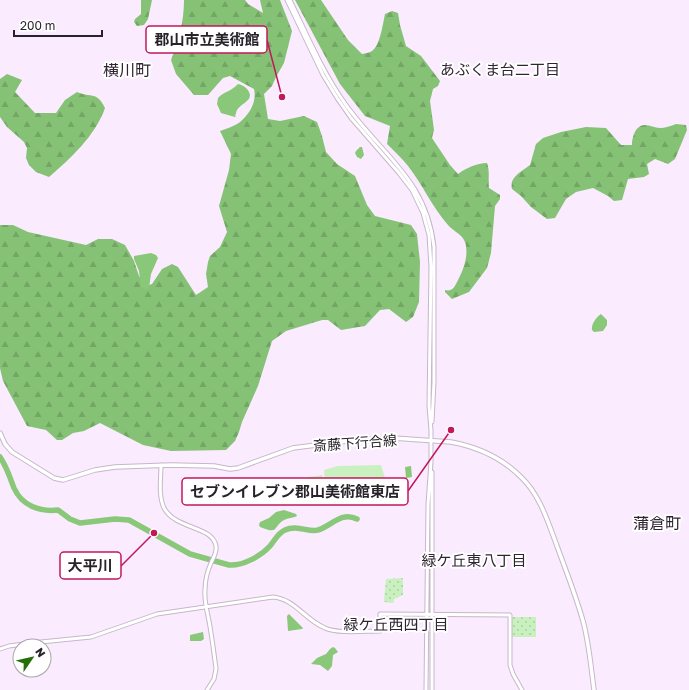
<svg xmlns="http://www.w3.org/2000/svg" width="689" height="690" viewBox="0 0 689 690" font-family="'Golos Text','Noto Sans JP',sans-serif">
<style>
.green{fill:#c9f0bf}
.forest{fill:url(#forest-firs)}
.park{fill:url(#park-dots)}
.water{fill:#89c779}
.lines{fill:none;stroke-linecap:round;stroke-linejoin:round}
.river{stroke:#89c779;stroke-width:5.5}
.tertiary-casing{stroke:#c6b7c9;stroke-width:5}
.secondary-casing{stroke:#c6b7c9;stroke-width:5.5}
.tertiary{stroke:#fff;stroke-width:3}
.secondary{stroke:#fff;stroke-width:3.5}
.labels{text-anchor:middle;stroke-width:4;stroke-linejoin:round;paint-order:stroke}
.street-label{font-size:14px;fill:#28232a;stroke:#fff}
.neighbourhood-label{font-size:15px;fill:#302432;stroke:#fff}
.quarter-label{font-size:16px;fill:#302432;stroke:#fff}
.leader{fill:none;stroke:#c2185b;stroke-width:1.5}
.callout-dot{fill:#c2185b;stroke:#fff;stroke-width:1.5}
.callout{fill:#fff;stroke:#c2185b;stroke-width:1.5}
.callout-label{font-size:15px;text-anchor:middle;font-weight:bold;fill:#28232a}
</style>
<defs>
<pattern id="forest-firs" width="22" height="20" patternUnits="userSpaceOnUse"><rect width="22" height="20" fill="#85c275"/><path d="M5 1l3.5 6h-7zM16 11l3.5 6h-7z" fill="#73a665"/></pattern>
<pattern id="park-dots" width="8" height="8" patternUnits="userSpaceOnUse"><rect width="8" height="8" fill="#c9f0bf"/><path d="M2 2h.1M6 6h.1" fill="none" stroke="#adcea4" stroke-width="1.8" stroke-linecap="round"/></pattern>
</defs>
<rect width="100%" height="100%" fill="#fbebfe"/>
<path class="green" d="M381,465L386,481L384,506L342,502L326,490L324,470L338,466Z
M322,475L325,490L309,491L307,477Z"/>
<path class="forest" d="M141,0H152L148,19L144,25L137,26L134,22L135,19L141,14Z
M184,0H245L248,4L263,13L260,0H280L292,31L284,63L276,77L272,86L264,94L268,119L280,121L304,116L317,122L322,136L326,152L337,164L355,176L367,205L375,216L411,225L417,234L420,262L419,302L413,317L406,322L389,309L380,310L365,326L341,330L328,320H322L286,331L272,341L258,386L242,422L239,432L235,441L226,450L171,451L143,445L100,423L84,431L73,433L62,440H57L46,430L27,426L3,381L0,368V225H13L28,232L86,245L98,239H112L125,245L134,261L139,276L143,282L149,285L152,284L162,269L172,264L178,267L196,295L208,287L206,274L208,262L210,256L220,247L227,232L219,206L229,170L231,154L220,131C226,129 235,126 240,122C250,114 257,101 254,89L230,76L223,78L208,95H194L176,74L171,60C179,40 184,21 184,0Z
M295,0H321L348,40L362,54C365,53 369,53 372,51C380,46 383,23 385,14L392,11L398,13L400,25L406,46L421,56L440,81L438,86L433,89L430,101L434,130L432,138L450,165L458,174C466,168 477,163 487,163C490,171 488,180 489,188L500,195V199L495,206L491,253L487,268L469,292L452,299L445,292V290C453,292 455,286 458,280C464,269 469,254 465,242C462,234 453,231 448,225C432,207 423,185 408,166C402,158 394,151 387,144L390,126L365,116L340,84Z
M7,74L22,80L15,92L35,113H56L65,100L77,92C91,98 97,91 105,108C95,136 71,158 49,177L36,172L29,165L26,158L27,148L24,142L7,127L0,117V79Z
M676,124L686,125L687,130L675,159L668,164L655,159L647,164L649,174L644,177L628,179L622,200L614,201L608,196L593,188L576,192L566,199L555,218L547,219L531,207L521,196L512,189C509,177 521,172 530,165L536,144L543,138L561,132L586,127L606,128L621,145H632C632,138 635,125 645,125C650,125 655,128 660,128C665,128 671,126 676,124Z"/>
<path class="park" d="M403,578V595L394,599L393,603L384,602L386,579Z
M512,617H536V637H511Z"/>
<path class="water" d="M238,84C242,85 244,86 247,89C256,100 242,102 237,110C236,112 236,114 235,116H236L235,117L221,113L217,104L218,98C223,92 232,91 238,84Z
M360,147H362L364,155L361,159L357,157L355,153L356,151Z
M151,253L156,255L158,258L151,274L149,288L148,290L141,288L139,271L134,259V256Z
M601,314L607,320V325L603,331L594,332L592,330C591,325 596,317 601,314Z
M411,466L412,477L406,478L405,467Z
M284,510L296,514L297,516C293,518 288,518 284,520C272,527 280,535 260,527L259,525L260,522L269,518L276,512Z
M289,614L303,628L302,629L288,631L287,616Z
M203,632L204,639L201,641H190V635Z
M333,647L335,648L338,652L333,655L332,666L328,671L320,665L311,664L317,658L326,654L330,649Z"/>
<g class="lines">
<path class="river" d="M0,457C8,469 9,476 14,488C22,506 40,512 58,510L70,519L80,523L115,519L129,520L190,554L229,565C243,566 261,556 270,546C275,540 278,533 285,530C297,524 309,533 318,530C332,526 341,511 357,519"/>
<g class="tertiary-casing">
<path id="tertiary" d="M287,0L323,75L337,98L351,118L399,173L412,190L423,213L429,235L431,267L429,406L431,430V462L428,504L426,690
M290,0C307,35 323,73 346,105C382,155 427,180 434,247V382L432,422
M161,465C161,478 158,495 164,508C176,530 212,525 216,546C217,553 213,558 211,563C207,572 205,581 205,590C204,600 207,611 209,621C212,637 214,653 216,669L214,679L207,690
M0,649L9,646L31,643L91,637L157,614L273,597C295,599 305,620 325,628C337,634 365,631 380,631V614L510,615V665L513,674L522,690
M432,690V472"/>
</g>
<g class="secondary-casing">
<path id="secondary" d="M0,433L5,444L12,452L54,478L63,480L95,470L115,467L171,465L214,466L230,469L238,468L293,448L355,440L393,438L451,442C478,447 501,457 521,477C540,495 548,522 557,546C566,571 576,596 583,621C589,643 591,667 594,690"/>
</g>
<use href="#tertiary" class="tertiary"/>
<use href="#secondary" class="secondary"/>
</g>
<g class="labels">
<g class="street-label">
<text transform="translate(355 443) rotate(-4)" y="5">斎藤下行合線</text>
</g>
<g class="neighbourhood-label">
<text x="500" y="75">あぶくま台二丁目</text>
<text x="474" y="566">緑ケ丘東八丁目</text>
<text x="396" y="630">緑ケ丘西四丁目</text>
</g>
<g class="quarter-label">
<text x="127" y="76">横川町</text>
<text x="657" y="529">蒲倉町</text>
</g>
</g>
<path class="leader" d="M282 97L267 40M451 430L408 491M154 533L121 566"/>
<g class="callout-dot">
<circle cx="282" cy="97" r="4"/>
<circle cx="451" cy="430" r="4"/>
<circle cx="154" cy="533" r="4"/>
</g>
<g class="callout">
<rect x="146" y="26" width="121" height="27" rx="4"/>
<rect x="182" y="478" width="226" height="27" rx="4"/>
<rect x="60" y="552" width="61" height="27" rx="4"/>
</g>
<g class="callout-label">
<text x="207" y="45">郡山市立美術館</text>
<text x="295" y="497">セブンイレブン郡山美術館東店</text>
<text x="90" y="571">大平川</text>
</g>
<g transform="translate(32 658) rotate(56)"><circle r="19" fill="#ffffff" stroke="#a9a7aa"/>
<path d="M0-3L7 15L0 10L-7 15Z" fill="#256d09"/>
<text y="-6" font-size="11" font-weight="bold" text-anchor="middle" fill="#28232a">N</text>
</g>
<path d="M14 30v6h88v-6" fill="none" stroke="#28232a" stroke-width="2"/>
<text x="20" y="30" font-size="12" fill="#28232a" stroke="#ffffff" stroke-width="3" paint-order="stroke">200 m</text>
</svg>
